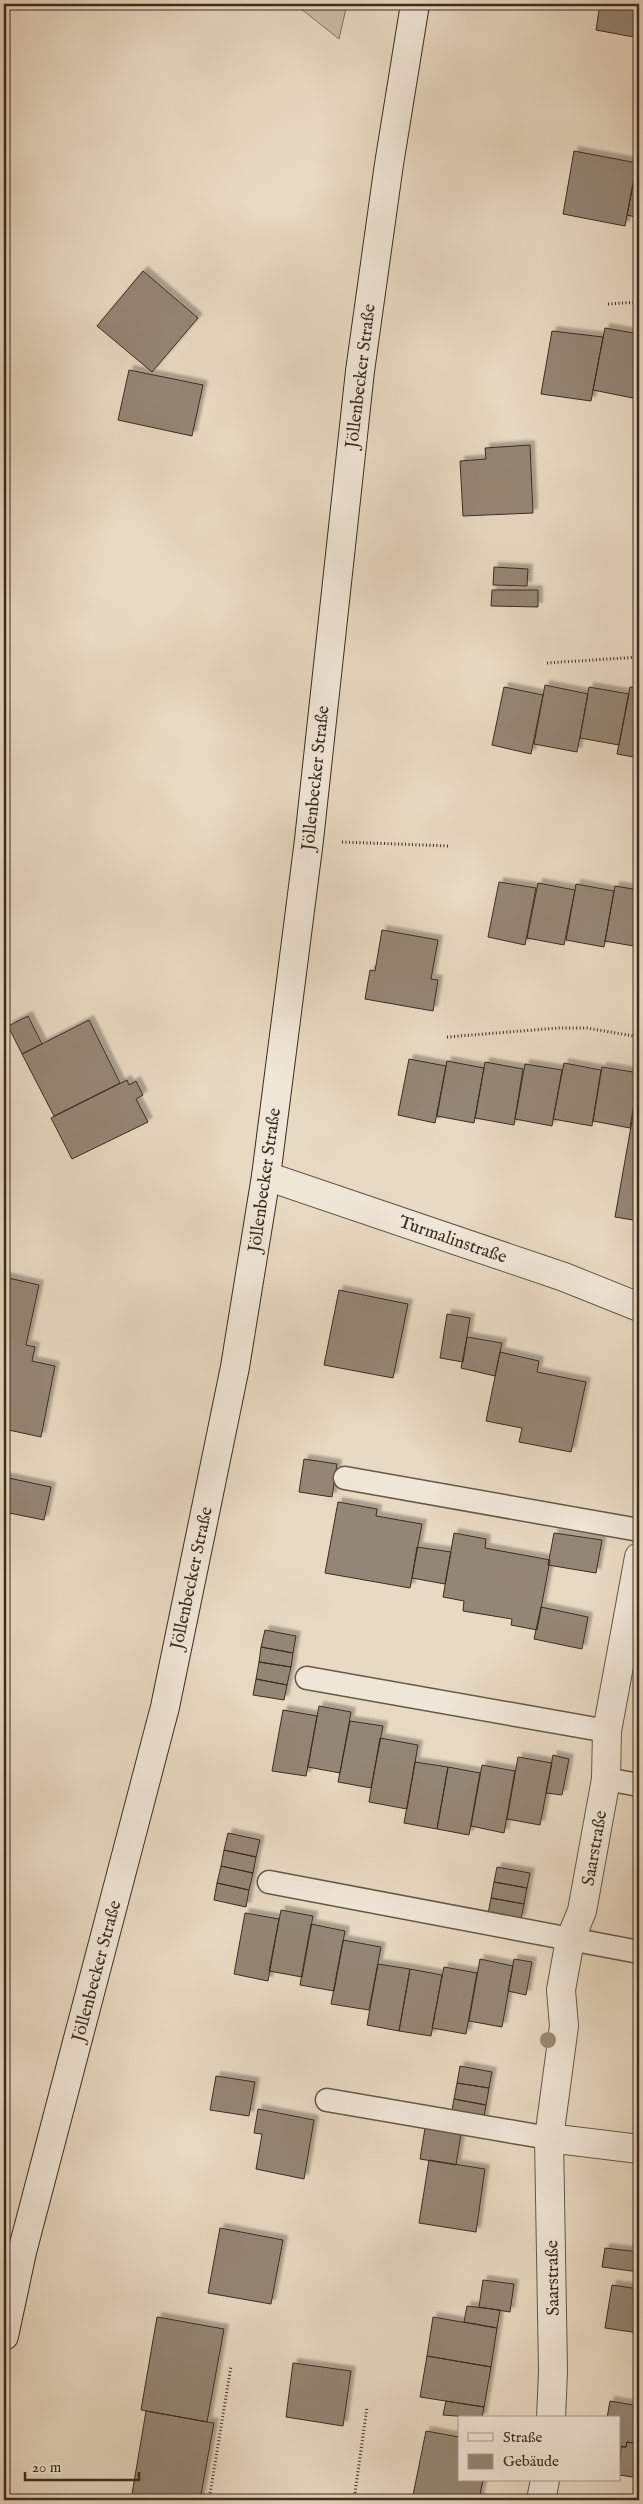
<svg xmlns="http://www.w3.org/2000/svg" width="643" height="2504" viewBox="0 0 643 2504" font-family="'IM FELL English',serif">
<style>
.green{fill:#cabca6;stroke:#827462}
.building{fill:#948674;stroke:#3a2d1f;filter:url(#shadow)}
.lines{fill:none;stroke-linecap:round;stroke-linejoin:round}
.service-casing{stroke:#665848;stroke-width:25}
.minor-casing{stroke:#665848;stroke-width:30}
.secondary-casing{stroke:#3a2d1f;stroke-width:30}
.path{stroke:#3a2d1f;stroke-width:3;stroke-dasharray:1 2.5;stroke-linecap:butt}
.service{stroke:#f0e6d7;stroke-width:22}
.minor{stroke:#f0e6d7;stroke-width:28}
.secondary{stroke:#f0e6d7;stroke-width:28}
.tree{fill:#988a77}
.labels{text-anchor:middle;stroke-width:4;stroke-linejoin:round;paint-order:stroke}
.street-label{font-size:18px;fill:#3a2d1f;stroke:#f0e6d7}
</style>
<defs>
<filter id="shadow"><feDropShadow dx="4.5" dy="-4.5" stdDeviation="1" flood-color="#0004"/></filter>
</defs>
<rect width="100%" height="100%" fill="#e8d9c2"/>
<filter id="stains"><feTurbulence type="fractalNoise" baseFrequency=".004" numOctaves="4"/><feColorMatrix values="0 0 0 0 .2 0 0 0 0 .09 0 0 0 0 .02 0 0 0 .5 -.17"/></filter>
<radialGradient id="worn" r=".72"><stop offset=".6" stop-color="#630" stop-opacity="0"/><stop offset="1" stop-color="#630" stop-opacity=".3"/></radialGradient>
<path class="green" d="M295,4H347L339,39Z"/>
<path class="building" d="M600,4H639V38L596,30Z
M574,151L637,163L625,226L563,214Z
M639,153V218L627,215Z
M143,271L198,318L152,372L97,326Z
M605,328L639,334L638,399L593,390Z
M552,331L603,337L591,401L541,394Z
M129,370L203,385L192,436L118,420Z
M530,445L533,513L463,516L460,461L486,459L485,448Z
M494,567L528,569L527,586L493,585Z
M492,590H538V607L491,606Z
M545,685L588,694L577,752L534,744Z
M504,687L543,695L531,754L492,745Z
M589,687L629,694L619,745L580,738Z
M630,687L639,688V758L617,754Z
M499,882L536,888L525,945L488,937Z
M538,883L575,890L564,945L527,938Z
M576,884L614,891L604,947L566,940Z
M615,886L639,890V947L605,941Z
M382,930L438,940L431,979L438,980L433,1011L365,999L370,970L375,971Z
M28,1016L42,1044L22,1054L8,1026Z
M89,1020L120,1083L54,1116L22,1054Z
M409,1059L446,1066L435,1123L398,1115Z
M447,1061L484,1068L474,1123L437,1116Z
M485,1062L523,1069L514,1125L475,1118Z
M564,1063L601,1070L592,1126L553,1119Z
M525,1064L562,1070L552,1126L515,1119Z
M602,1067L639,1073L630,1128L593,1121Z
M127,1080L129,1085L136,1081L143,1095L136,1099L148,1122L72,1159L51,1118Z
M638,1087H639V1221L615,1217Z
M4,1277L39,1285L26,1345L35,1347L32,1361L55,1366L41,1437L4,1429Z
M339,1290L408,1304L393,1378L324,1365Z
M447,1314L470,1318L463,1362L440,1358Z
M467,1337L502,1343L495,1376L461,1368Z
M500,1352L539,1361L537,1372L586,1382L571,1452L519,1442L522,1428L486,1421Z
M304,1459L337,1464L332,1497L299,1492Z
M4,1477L51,1487L44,1520L4,1512Z
M338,1502L377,1509L376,1516L422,1524L410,1588L325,1573Z
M454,1533L486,1539L485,1548L550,1560L537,1630L511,1625L512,1619L463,1611L464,1601L443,1597Z
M554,1533L602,1540L596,1573L548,1565Z
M417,1547L451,1552L445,1584L412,1578Z
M541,1607L588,1617L582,1649L534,1639Z
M265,1630L296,1636L293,1653L261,1647Z
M261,1647L293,1653L291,1667L259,1662Z
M259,1662L291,1667L287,1685L256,1679Z
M256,1679L287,1685L284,1700L253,1695Z
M319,1706L351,1712L340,1773L308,1767Z
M283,1710L317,1716L306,1776L272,1771Z
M350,1721L383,1726L371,1788L338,1782Z
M380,1738L418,1745L407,1809L369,1802Z
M553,1755L569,1759L562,1795L546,1793Z
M518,1757L552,1763L540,1825L507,1819Z
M415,1762L448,1767L437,1829L404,1823Z
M482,1765L515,1771L504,1833L471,1826Z
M448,1767L480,1773L469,1835L437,1829Z
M228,1833L260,1840L256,1857L224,1850Z
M224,1850L256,1857L253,1873L221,1866Z
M221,1866L253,1873L249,1890L217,1883Z
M497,1867L530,1873L527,1888L494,1882Z
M639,1867V1887L636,1886Z
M494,1882L527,1888L524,1904L491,1898Z
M217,1883L249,1890L246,1907L214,1900Z
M491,1898L524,1904L521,1920L488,1914Z
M281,1910L313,1916L302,1977L269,1971Z
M245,1913L279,1919L268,1981L234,1974Z
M311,1924L345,1931L334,1991L300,1985Z
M343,1940L381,1947L369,2010L331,2004Z
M480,1959L513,1966L502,2027L469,2021Z
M514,1959L532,1962L526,1995L508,1991Z
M378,1964L410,1969L399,2031L367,2025Z
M444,1967L477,1973L466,2034L432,2028Z
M410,1969L442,1975L431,2036L399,2031Z
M460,2066L492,2072L489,2088L457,2083Z
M216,2076L255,2082L249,2116L210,2110Z
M457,2083L489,2088L486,2105L454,2099Z
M454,2099L486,2105L483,2122L451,2116Z
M258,2109L314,2120L304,2179L256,2169L262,2134L254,2133Z
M425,2128L461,2134L456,2165L420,2159Z
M429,2160L485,2169L476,2232L419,2223Z
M220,2228L283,2240L271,2304L208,2293Z
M605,2248L639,2252V2272L602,2267Z
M483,2280L514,2284L510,2312L479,2307Z
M612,2285L639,2289V2333L605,2328Z
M467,2306L500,2310L497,2328L464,2322Z
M157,2317L224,2329L207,2422L141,2410Z
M433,2317L497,2328L491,2367L427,2356Z
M427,2356L491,2367L484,2407L420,2397Z
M293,2363L351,2371L343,2426L286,2417Z
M446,2401L484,2407L482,2418L443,2415Z
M610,2401L639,2406V2444L627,2442L626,2447L619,2446V2418H607Z
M146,2411L214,2423L200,2500H131Z
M426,2431L459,2437V2480H483L479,2500H412Z
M627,2442L639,2444V2478L619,2475L621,2447H626Z"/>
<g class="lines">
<g class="service-casing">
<path id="service" d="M345,1478L639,1530
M307,1678L607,1731
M606,1779L639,1785
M269,1882L639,1952
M327,2100L549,2138"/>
</g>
<g class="minor-casing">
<path id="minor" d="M266,1176L564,1277L639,1307
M549,2138L639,2149
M551,2418L553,2371L549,2138L564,2026L561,1990L570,1940L582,1911L606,1779L607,1731L639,1557
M541,2500L545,2480"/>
</g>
<g class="secondary-casing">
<path id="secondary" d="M4,2336L22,2252L165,1707L235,1367L266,1176L309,840L360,371L389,164L415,4"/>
</g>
<path class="path" d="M608,304L639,302
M547,663L639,657
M342,842L450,846
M447,1037L558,1028H587L639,1037
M209,2500L231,2366
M354,2500L367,2407"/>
<use href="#service" class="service"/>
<use href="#minor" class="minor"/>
<use href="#secondary" class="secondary"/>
</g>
<circle class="tree" cx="548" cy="2040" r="8"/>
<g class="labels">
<g class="street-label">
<text transform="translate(360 376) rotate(-83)" y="6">Jöllenbecker Straße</text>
<text transform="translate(315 778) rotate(-84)" y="6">Jöllenbecker Straße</text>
<text transform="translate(264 1180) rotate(-82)" y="6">Jöllenbecker Straße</text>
<text transform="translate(453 1239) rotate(19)" y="6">Turmalinstraße</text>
<text transform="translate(191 1578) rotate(-78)" y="6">Jöllenbecker Straße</text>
<text transform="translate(594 1848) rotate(-80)" y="6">Saarstraße</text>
<text transform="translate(96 1971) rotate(-75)" y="6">Jöllenbecker Straße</text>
<text transform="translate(552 2278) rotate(-91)" y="6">Saarstraße</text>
</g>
</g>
<rect width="643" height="2504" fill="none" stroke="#e8d9c2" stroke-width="20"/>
<rect x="5" y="5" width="633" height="2494" fill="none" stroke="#3a2d1f" stroke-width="2.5"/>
<rect x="10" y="10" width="623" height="2484" fill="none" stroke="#3a2d1f"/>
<rect x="458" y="2416" width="162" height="65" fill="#f0e6d7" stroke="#a79c8d"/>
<rect x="468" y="2433" width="25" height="8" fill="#f0e6d7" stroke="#a79c8d"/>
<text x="503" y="2442" font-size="15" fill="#3a2d1f">Straße</text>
<rect x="468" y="2454" width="25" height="15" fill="#948674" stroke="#a79c8d"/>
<text x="503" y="2466" font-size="15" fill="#3a2d1f">Gebäude</text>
<path d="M25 2472v8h114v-8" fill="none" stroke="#3a2d1f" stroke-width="2.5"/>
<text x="32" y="2472" font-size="15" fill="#3a2d1f" stroke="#f0e6d7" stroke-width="4" paint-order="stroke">20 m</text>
<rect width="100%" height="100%" filter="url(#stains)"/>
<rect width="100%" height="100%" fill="url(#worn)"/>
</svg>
